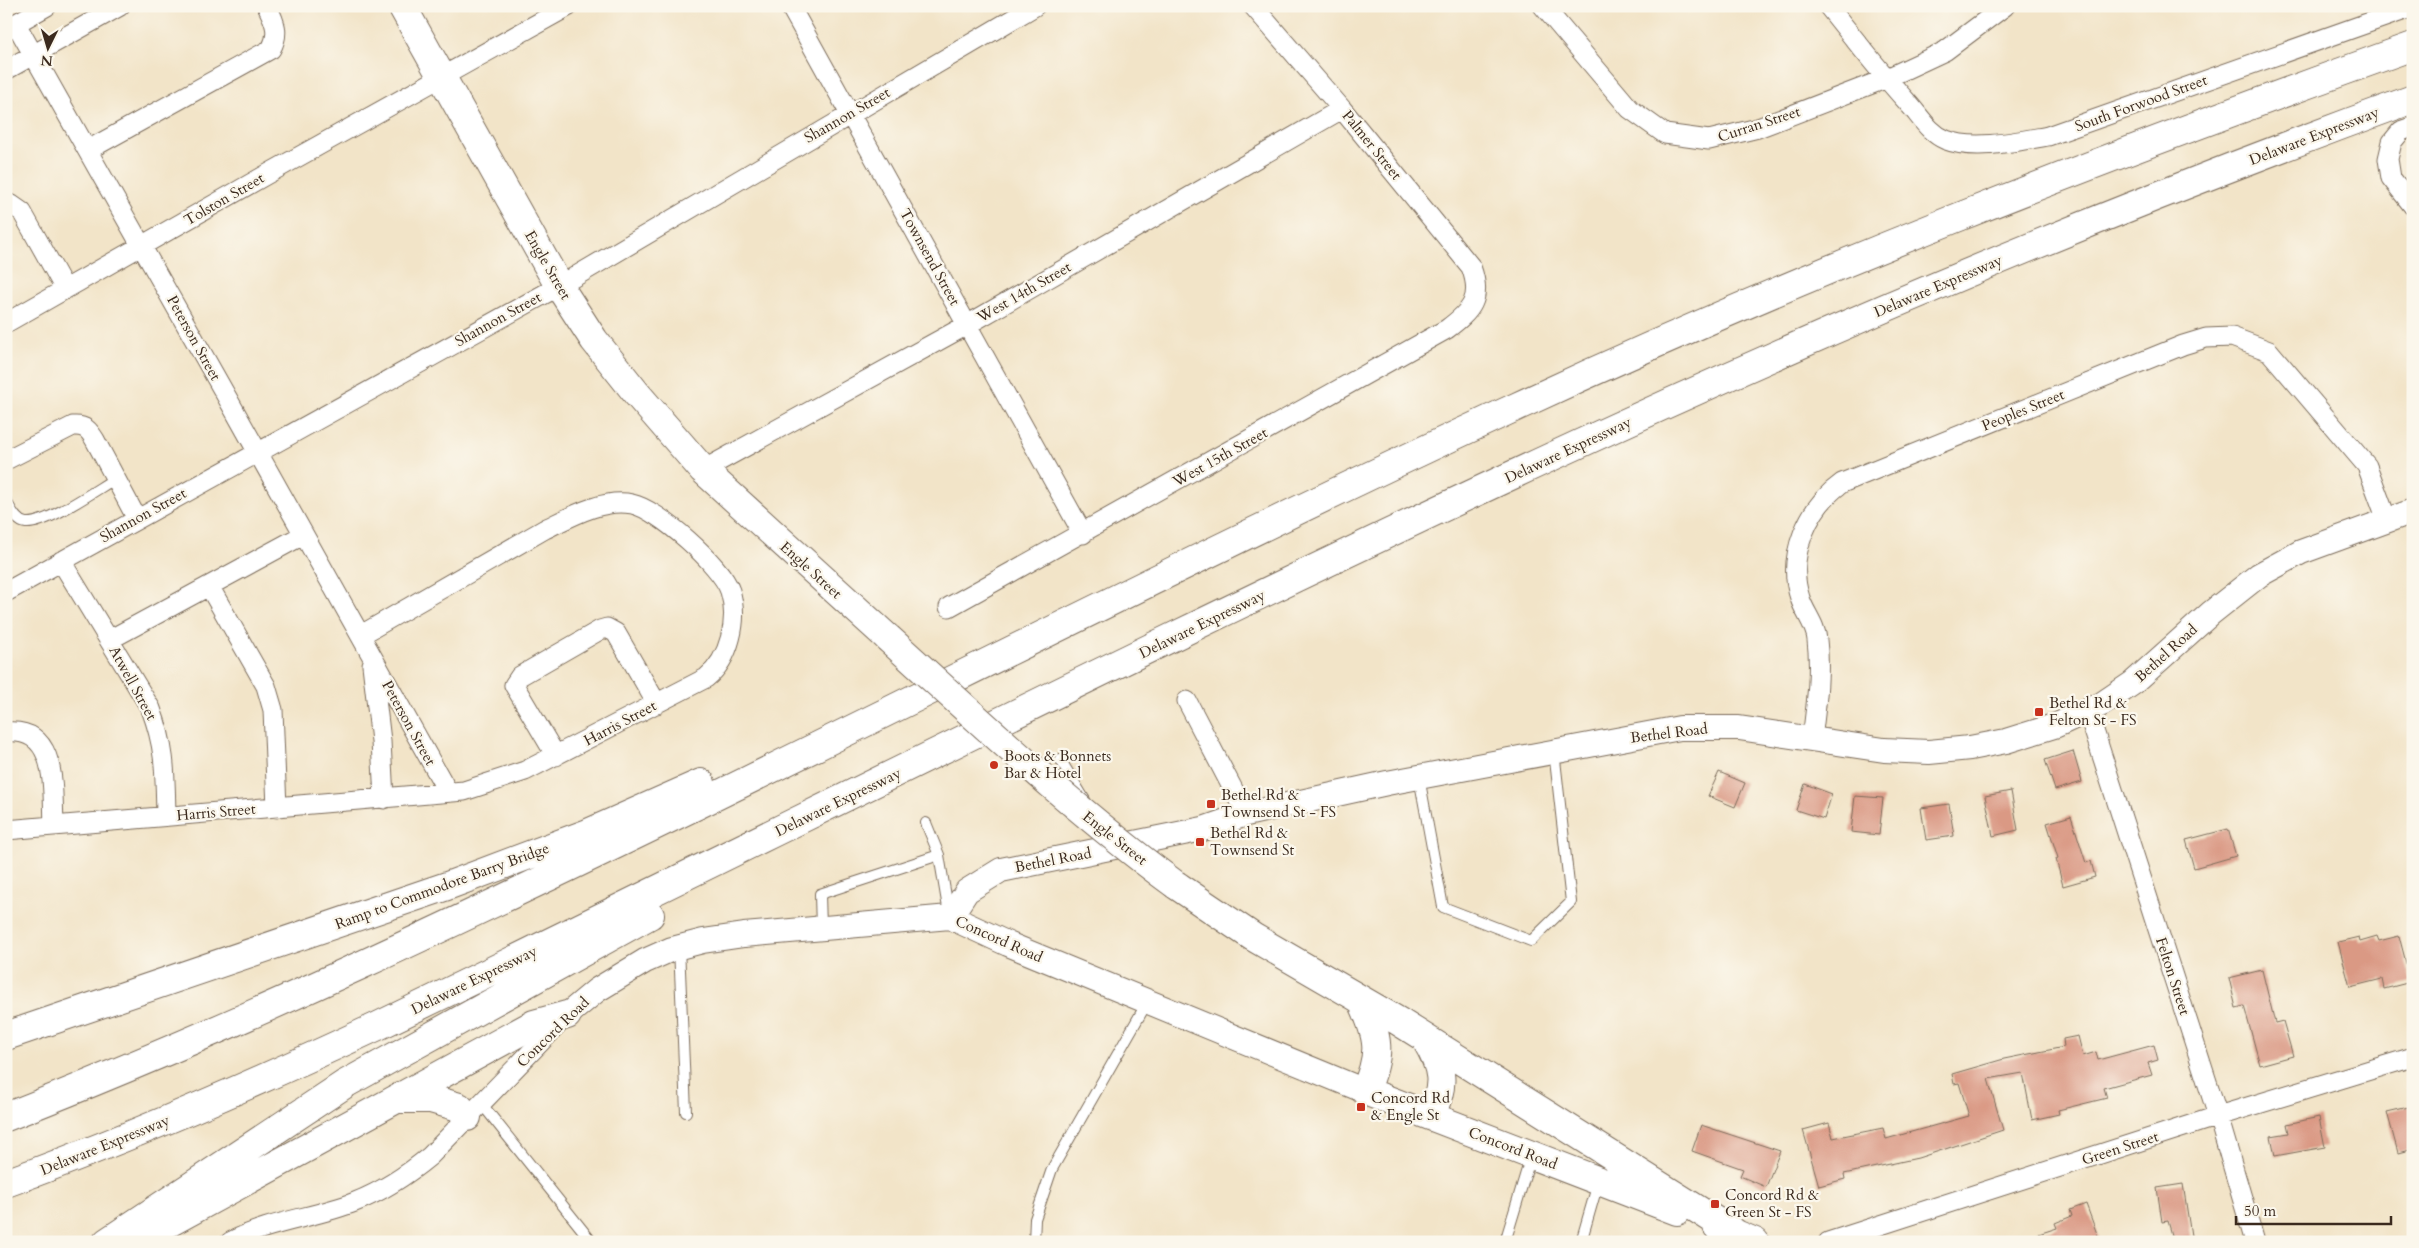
<svg xmlns="http://www.w3.org/2000/svg" width="2419" height="1248" viewBox="0 0 2419 1248" font-family="Cardo,serif">
<style>
.building{fill:#da9984}
.lines{fill:none;stroke-linecap:round;stroke-linejoin:round}
.service-casing{stroke:#7b6b5a;stroke-width:12}
.minor-casing{stroke:#7b6b5a;stroke-width:21}
.tertiary-casing{stroke:#7b6b5a;stroke-width:26}
.secondary-casing{stroke:#7b6b5a;stroke-width:30}
.motorway-casing{stroke:#7b6b5a;stroke-width:30}
.service{stroke:#fff;stroke-width:10}
.minor{stroke:#fff;stroke-width:19}
.tertiary{stroke:#fff;stroke-width:24}
.secondary{stroke:#fff;stroke-width:28}
.motorway{stroke:#fff;stroke-width:28}
.secondary-bridge-casing{stroke:#7b6b5a;stroke-width:30;stroke-linecap:butt}
.secondary-bridge{stroke:#fff;stroke-width:28}
.poi-dot{fill:#c8321e;stroke:#fbf7ec;stroke-width:2}
.labels{text-anchor:middle;stroke-width:4.5;stroke-linejoin:round;paint-order:stroke}
.street-label{font-size:15px;fill:#3b2a1e;stroke:#fbf7ec}
.poi-label{font-size:15px;fill:#3b2a1e;stroke:#fbf7ec;text-anchor:start}
</style>
<rect width="100%" height="100%" fill="#fbf7ec"/>
<filter id="ink" filterUnits="userSpaceOnUse"><feTurbulence type="fractalNoise" baseFrequency=".02" numOctaves="2"/><feDisplacementMap in="SourceGraphic" scale="10" xChannelSelector="R" yChannelSelector="G"/><feConvolveMatrix kernelMatrix="1 2 1 2 8 2 1 2 1" color-interpolation-filters="sRGB"/></filter>
<filter id="wash" filterUnits="userSpaceOnUse"><feTurbulence type="fractalNoise" baseFrequency=".0096" numOctaves="4" result="noise"/><feDisplacementMap in="SourceGraphic" scale="20" xChannelSelector="R" yChannelSelector="G"/><feGaussianBlur stdDeviation="1.12" result="paint"/><feColorMatrix in="noise" values="0 0 0 0 0 0 0 0 0 0 0 0 0 0 0 0 0 1.4 0 .05"/><feComposite in="paint" operator="in"/></filter>
<g filter="url(#wash)">
<rect width="100%" height="100%" fill="#f2e4c8"/>
<g id="blocks">
<path class="building" d="M2073,751L2082,782L2055,790L2045,760Z
M1719,772L1745,783L1735,807L1708,796Z
M1805,784L1832,794L1824,819L1796,810Z
M2011,791L2018,830L1993,836L1985,796Z
M1855,796L1883,798L1879,835L1851,832Z
M1949,804L1954,836L1926,840L1921,808Z
M2071,816L2086,863L2091,861L2095,877L2063,886L2056,859L2058,858L2047,823Z
M2228,829L2236,856L2194,868L2186,840Z
M2377,936L2379,941L2399,936L2411,982L2384,989L2382,979L2350,987L2338,942L2359,937L2360,941Z
M2262,970L2275,1023L2283,1021L2293,1056L2260,1065L2244,1006L2236,1008L2229,978Z
M2078,1036L2083,1056L2096,1052L2098,1060L2154,1045L2158,1060L2148,1063L2152,1075L2104,1088L2107,1098L2058,1110L2059,1114L2032,1120L2023,1073L1988,1079L2003,1130L1918,1158L1844,1174L1845,1179L1819,1186L1803,1130L1829,1123L1833,1138L1883,1128L1886,1139L1969,1116L1959,1083L1954,1084L1952,1074L2004,1059L2064,1047L2063,1039Z
M2413,1106V1149L2398,1153L2387,1112Z
M2319,1117L2325,1147L2275,1156L2271,1136L2289,1133L2287,1124Z
M1701,1125L1780,1151L1766,1187L1740,1176L1743,1169L1692,1151Z
M2183,1184L2192,1242H2174L2168,1221L2162,1222L2157,1188Z
M2086,1204L2100,1242H2026V1238L2057,1228L2055,1223L2072,1216L2070,1210Z"/>
</g>
</g>
<g filter="url(#ink)">
<use href="#blocks" fill-opacity="0" stroke="#7b6b5a" stroke-width="1"/>
<g class="lines">
<g class="service-casing">
<path id="service" d="M6,501C11,509 16,522 26,523C46,525 97,489 116,478
M1060,759L1085,800
M1419,777L1443,907L1531,941L1571,902L1554,751
M926,823L939,855L949,914
M821,928L820,894L939,855
M679,947L686,1112
M481,1103L592,1242
M1034,1242L1035,1219L1052,1169L1148,1001
M1505,1242L1531,1156
M1581,1242L1598,1183"/>
</g>
<g class="minor-casing">
<path id="minor" d="M790,6L1083,534
M1543,6L1630,109L1665,134L1709,140L1758,128L1885,79L1945,51L2005,6
M1828,6C1854,39 1880,72 1908,103C1920,116 1929,133 1946,140C1974,151 2019,141 2048,136L2413,7
M16,24C161,279 305,536 448,792
M6,29L47,6
M6,70L120,6
M2413,127L2401,131L2392,142L2388,159L2391,178L2413,206
M88,150L271,49C280,33 275,22 267,6
M6,203L12,205L22,212L65,289
M6,323L264,176L569,6
M6,460L73,426C85,425 89,430 95,440L137,519
M703,470L967,325L1342,109
M61,561L151,709C166,749 165,775 166,816
M209,586L266,686L273,710L277,808
M6,592L559,286L1035,6
M949,607L1447,329C1471,311 1483,299 1471,267L1342,109L1253,6
M109,640L303,535
M372,665L381,741L384,799
M1187,701L1246,814
M2088,712L2218,1116L2255,1242
M6,732C59,727 52,790 54,826
M1812,739C1816,706 1821,673 1817,640C1816,625 1804,612 1800,598C1786,556 1808,507 1842,483L2183,345L2206,338L2232,337L2269,351L2367,466L2387,520
M556,756L514,685L520,676L600,630L607,628L616,633L657,704
M6,830L464,791L525,771L706,678C730,659 739,619 730,591C722,566 658,509 632,504C603,498 570,517 545,529L361,635
M230,1242C270,1221 314,1218 355,1202C383,1191 407,1175 430,1156L566,1016
M1828,1242L2218,1116L2413,1057"/>
</g>
<g class="tertiary-casing">
<path id="tertiary" d="M950,917L967,891L1001,870L1203,829L1246,814L1387,783L1680,728H1739L1884,750L1929,752L1970,748L2006,741L2057,725L2102,704L2133,683L2211,613L2259,575L2301,552L2413,511
M567,1015L597,990L645,961L672,949L703,941L744,935L950,917L1008,944L1365,1091"/>
</g>
<g class="secondary-casing">
<path id="secondary" d="M402,6L559,286L594,340L637,394L703,470L888,638
M1176,885L1253,937L1398,1021L1735,1233
M1362,1001C1379,1038 1382,1053 1365,1091L1677,1211
M1426,1040C1443,1069 1446,1085 1430,1116
M1717,1226L1755,1242"/>
</g>
<g class="motorway-casing">
<path id="motorway" d="M6,1036L447,886L588,833L701,783
M399,1099H431L459,1107L467,1117
M6,1117C249,1022 484,909 718,795C984,665 1248,531 1516,407C1808,271 2110,155 2413,46
M6,1183C133,1137 256,1083 378,1026C769,837 1157,640 1551,457C1833,326 2121,205 2413,99
M145,1236L534,1024L567,1015
M107,1242L345,1084L650,915"/>
</g>
<use href="#service" class="service"/>
<use href="#minor" class="minor"/>
<use href="#tertiary" class="tertiary"/>
<use href="#secondary" class="secondary"/>
<use href="#motorway" class="motorway"/>
<g class="secondary-bridge-casing">
<path id="secondary-bridge" d="M888,638C982,723 1074,810 1176,885"/>
</g>
<use href="#secondary-bridge" class="secondary-bridge"/>
</g>
</g>
<g class="poi-dot">
<rect x="2034" y="707" width="10" height="10" rx="2.5"/>
<circle cx="994" cy="765" r="5"/>
<rect x="1206" y="799" width="10" height="10" rx="2.5"/>
<rect x="1195" y="837" width="10" height="10" rx="2.5"/>
<rect x="1356" y="1102" width="10" height="10" rx="2.5"/>
<rect x="1710" y="1199" width="10" height="10" rx="2.5"/>
</g>
<g class="labels">
<g class="street-label">
<text transform="translate(2141 103) rotate(-20)" y="5">South Forwood Street</text>
<text transform="translate(847 115) rotate(-30)" y="5">Shannon Street</text>
<text transform="translate(1759 124) rotate(-18)" y="5">Curran Street</text>
<text transform="translate(2314 136) rotate(-21)" y="5">Delaware Expressway</text>
<text transform="translate(1372 145) rotate(51)" y="5">Palmer Street</text>
<text transform="translate(224 199) rotate(-30)" y="5">Tolston Street</text>
<text transform="translate(930 257) rotate(61)" y="5">Townsend Street</text>
<text transform="translate(548 265) rotate(60)" y="5">Engle Street</text>
<text transform="translate(1938 286) rotate(-23)" y="5">Delaware Expressway</text>
<text transform="translate(1024 292) rotate(-30)" y="5">West 14th Street</text>
<text transform="translate(498 319) rotate(-29)" y="5">Shannon Street</text>
<text transform="translate(194 338) rotate(61)" y="5">Peterson Street</text>
<text transform="translate(2023 410) rotate(-22)" y="5">Peoples Street</text>
<text transform="translate(1568 450) rotate(-25)" y="5">Delaware Expressway</text>
<text transform="translate(1220 457) rotate(-29)" y="5">West 15th Street</text>
<text transform="translate(143 515) rotate(-29)" y="5">Shannon Street</text>
<text transform="translate(811 570) rotate(42)" y="5">Engle Street</text>
<text transform="translate(1202 624) rotate(-26)" y="5">Delaware Expressway</text>
<text transform="translate(2166 653) rotate(-42)" y="5">Bethel Road</text>
<text transform="translate(133 683) rotate(61)" y="5">Atwell Street</text>
<text transform="translate(409 723) rotate(61)" y="5">Peterson Street</text>
<text transform="translate(620 723) rotate(-28)" y="5">Harris Street</text>
<text transform="translate(1669 733) rotate(-7)" y="5">Bethel Road</text>
<text transform="translate(838 802) rotate(-26)" y="5">Delaware Expressway</text>
<text transform="translate(216 812) rotate(-5)" y="5">Harris Street</text>
<text transform="translate(1115 838) rotate(38)" y="5">Engle Street</text>
<text transform="translate(1053 860) rotate(-11)" y="5">Bethel Road</text>
<text transform="translate(442 886) rotate(-20)" y="5">Ramp to Commodore Barry Bridge</text>
<text transform="translate(999 939) rotate(24)" y="5">Concord Road</text>
<text transform="translate(2173 976) rotate(72)" y="5">Felton Street</text>
<text transform="translate(474 980) rotate(-26)" y="5">Delaware Expressway</text>
<text transform="translate(553 1032) rotate(-44)" y="5">Concord Road</text>
<text transform="translate(105 1145) rotate(-22)" y="5">Delaware Expressway</text>
<text transform="translate(1513 1148) rotate(21)" y="5">Concord Road</text>
<text transform="translate(2120 1148) rotate(-18)" y="5">Green Street</text>
</g>
<g class="poi-label">
<text x="2049" y="708">Bethel Rd &amp;<tspan x="2049" dy="17">Felton St - FS</tspan></text>
<text x="1004" y="761">Boots &amp; Bonnets<tspan x="1004" dy="17">Bar &amp; Hotel</tspan></text>
<text x="1221" y="800">Bethel Rd &amp;<tspan x="1221" dy="17">Townsend St - FS</tspan></text>
<text x="1210" y="838">Bethel Rd &amp;<tspan x="1210" dy="17">Townsend St</tspan></text>
<text x="1371" y="1103">Concord Rd<tspan x="1371" dy="17">&amp; Engle St</tspan></text>
<text x="1725" y="1200">Concord Rd &amp;<tspan x="1725" dy="17">Green St - FS</tspan></text>
</g>
</g>
<rect width="2419" height="1248" fill="none" stroke="#fbf7ec" stroke-width="25"/>
<g transform="translate(48 48) rotate(185)" stroke="#fbf7ec" stroke-width="4" paint-order="stroke">
<path d="M0-4L9 19L0 12L-9 19Z" fill="#3b2a1e"/>
<text y="-8" font-size="14" font-weight="bold" text-anchor="middle" fill="#3b2a1e">N</text>
</g>
<path d="M2236 1216v8h155v-8" fill="none" stroke="#3b2a1e" stroke-width="2.5"/>
<text x="2244" y="1216" font-size="15" fill="#3b2a1e" stroke="#fbf7ec" stroke-width="4" paint-order="stroke">50 m</text>
</svg>
